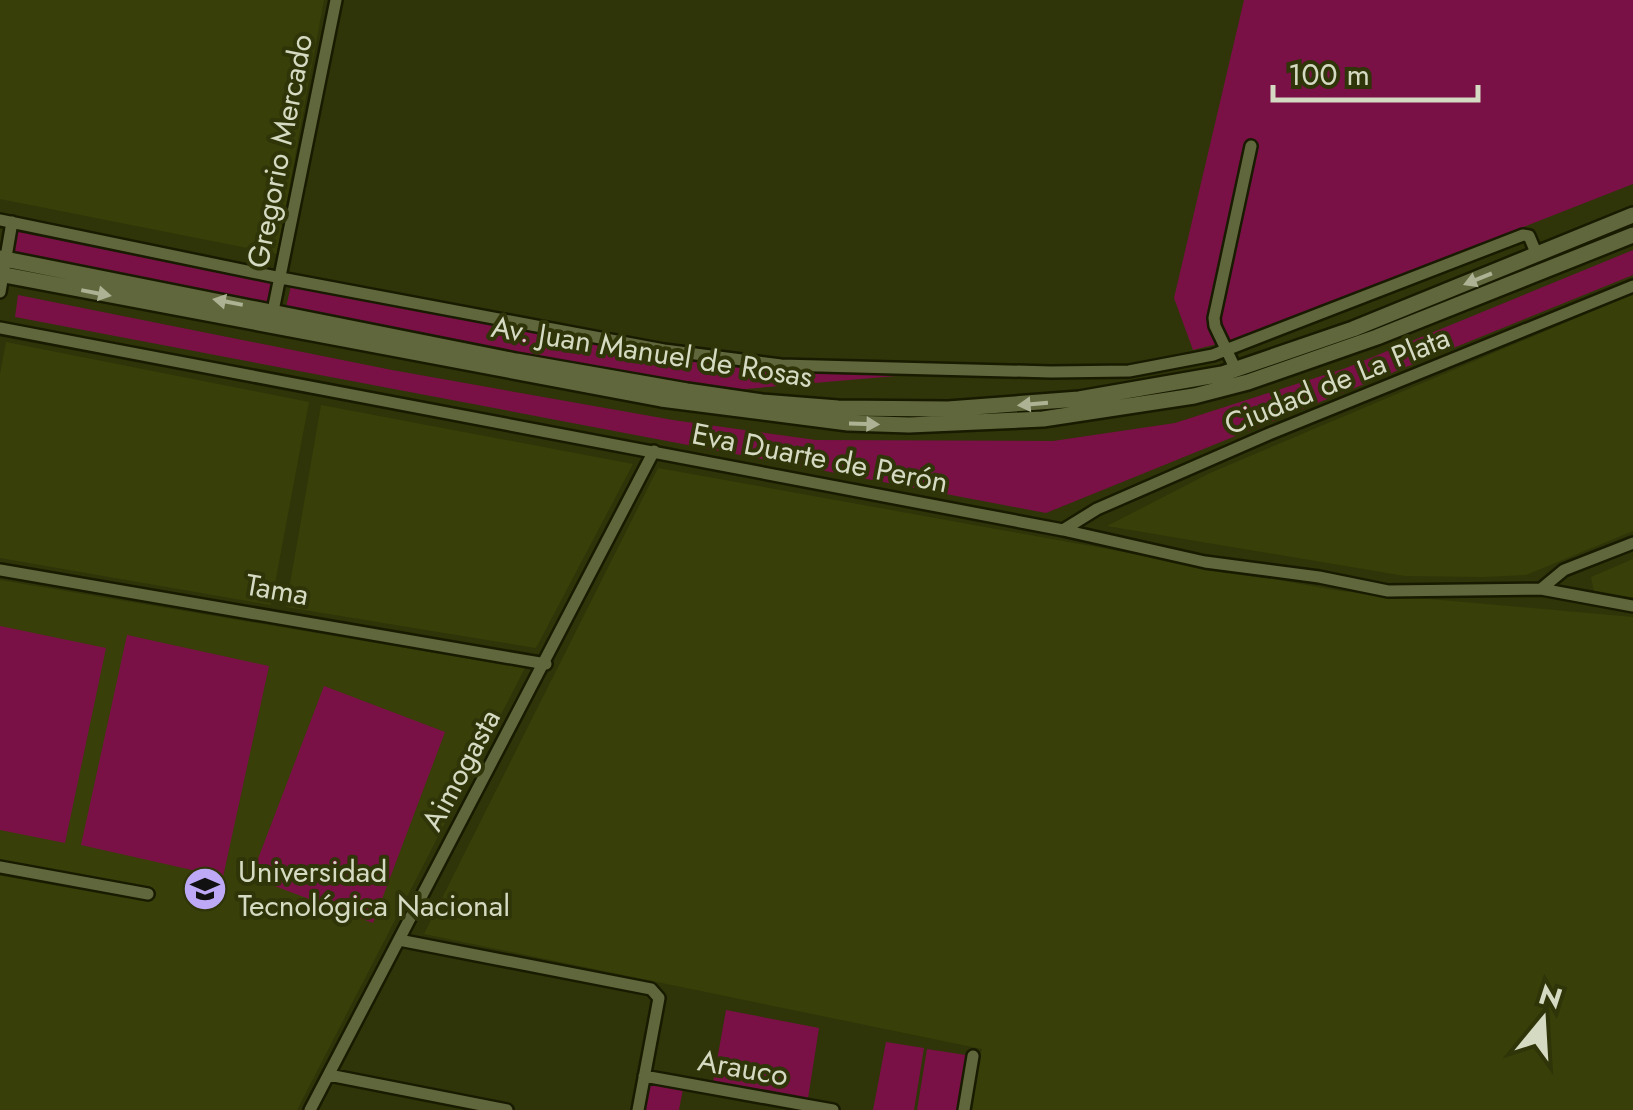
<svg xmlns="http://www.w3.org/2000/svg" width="1633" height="1110" viewBox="0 0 1633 1110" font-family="Jost,sans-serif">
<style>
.built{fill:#393f08}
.green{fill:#791146}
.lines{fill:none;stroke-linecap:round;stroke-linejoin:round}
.minor-casing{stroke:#181b00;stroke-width:16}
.secondary-casing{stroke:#181b00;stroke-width:20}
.minor{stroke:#61673c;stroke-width:11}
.secondary{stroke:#61673c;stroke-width:15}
.oneway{fill:#acb293}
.labels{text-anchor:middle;stroke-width:8;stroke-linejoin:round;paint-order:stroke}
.street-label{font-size:30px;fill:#d5dac2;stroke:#2f3508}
.poi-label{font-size:30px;fill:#d5dac2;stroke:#2f3508;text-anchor:start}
</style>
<rect width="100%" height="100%" fill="#2f3508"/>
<path class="built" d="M0,0H324L277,254L0,199Z
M1633,294V531L1526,575L1484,577L1405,576L1107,526L1210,473Z
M6,342L309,402L271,605L0,558V374Z
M321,405L633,464L536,648L286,607Z
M658,468L1340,591L1633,617V1110H971L982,1049L424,934Z
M1633,559V598L1594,592L1591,577Z
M0,580L525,668L297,1110H0Z"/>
<path class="green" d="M1244,0H1633V184L1237,339L1193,350L1174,298Z
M18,229L272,281L268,303L14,252Z
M1633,250V275L1046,513L15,317L18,295L392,370L673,420L816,440L1053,441L1175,423L1346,368Z
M291,286L677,359L756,369L896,376L734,390L619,375L286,307Z
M0,626L106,648L65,843L0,830Z
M127,635L269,666L223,877L81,845Z
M324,686L445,732L373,923L251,877Z
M726,1010L819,1028L807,1105L831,1110H796L797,1104L712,1088Z
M886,1042L924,1048L914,1110H873Z
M927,1049L966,1055L957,1110H917Z
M644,1076L684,1084L679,1110H639Z"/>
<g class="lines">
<g class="minor-casing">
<path id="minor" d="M0,220L281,278L664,350L781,365L1051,372L1129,371L1213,355L1523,235L1529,236L1537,255
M0,292L12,222
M273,311L336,0
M0,328L1063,530L1205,562L1319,577L1388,591L1541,589L1633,606
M1236,370L1215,326L1214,318L1251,146
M1063,530L1097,509L1269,434L1633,286
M0,570L546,664
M1541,589L1564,570L1633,543
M0,867L148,894
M399,940L651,989L659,998L638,1110
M329,1075L507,1110
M644,1076L833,1110
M310,1110L654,451
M964,1110L973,1056"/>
</g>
<g class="secondary-casing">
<path id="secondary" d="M0,258L516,361L687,391L762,402L838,408L948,409L1079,399L1222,374L1353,329L1633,215
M0,274L661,399L848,423L909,425L1043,419L1194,396L1248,382L1377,337L1633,235"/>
</g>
<use href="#minor" class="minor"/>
<use href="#secondary" class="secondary"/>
</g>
<defs><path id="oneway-solid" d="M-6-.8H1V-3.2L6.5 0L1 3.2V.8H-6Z" transform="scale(2.5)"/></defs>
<g class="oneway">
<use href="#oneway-solid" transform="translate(1478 279) rotate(158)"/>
<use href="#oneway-solid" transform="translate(96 293) rotate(11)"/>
<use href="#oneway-solid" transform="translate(228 302) rotate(-169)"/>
<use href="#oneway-solid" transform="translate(1033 404) rotate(175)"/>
<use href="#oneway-solid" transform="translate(864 424) rotate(2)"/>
</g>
<defs>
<g id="university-disc" transform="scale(2.25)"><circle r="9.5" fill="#bda9f5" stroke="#2f3508"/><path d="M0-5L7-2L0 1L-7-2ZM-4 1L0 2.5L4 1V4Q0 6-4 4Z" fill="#111"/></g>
</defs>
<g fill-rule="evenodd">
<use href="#university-disc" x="205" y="889"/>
</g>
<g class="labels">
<g class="street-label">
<text transform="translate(280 151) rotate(-79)" y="10">Gregorio Mercado</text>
<text transform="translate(652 352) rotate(9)" y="10">Av. Juan Manuel de Rosas</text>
<text transform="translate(1337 381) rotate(-22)" y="10">Ciudad de La Plata</text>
<text transform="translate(820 458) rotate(11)" y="10">Eva Duarte de Perón</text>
<text transform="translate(277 590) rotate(10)" y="10">Tama</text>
<text transform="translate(461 770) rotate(-62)" y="10">Aimogasta</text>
<text transform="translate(743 1068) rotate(10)" y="10">Arauco</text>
</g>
<g class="poi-label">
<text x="238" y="882">Universidad<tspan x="238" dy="34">Tecnológica Nacional</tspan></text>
</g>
</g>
<g transform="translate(1543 1020) rotate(18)" stroke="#2f3508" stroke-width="8" paint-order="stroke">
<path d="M0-8L18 38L0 25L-18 38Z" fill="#d5dac2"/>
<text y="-15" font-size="28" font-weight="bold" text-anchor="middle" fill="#d5dac2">N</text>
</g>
<path d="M1273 85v15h205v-15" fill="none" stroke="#d5dac2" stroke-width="5"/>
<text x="1288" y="85" font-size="30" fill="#d5dac2" stroke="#2f3508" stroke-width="8" paint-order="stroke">100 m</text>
</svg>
